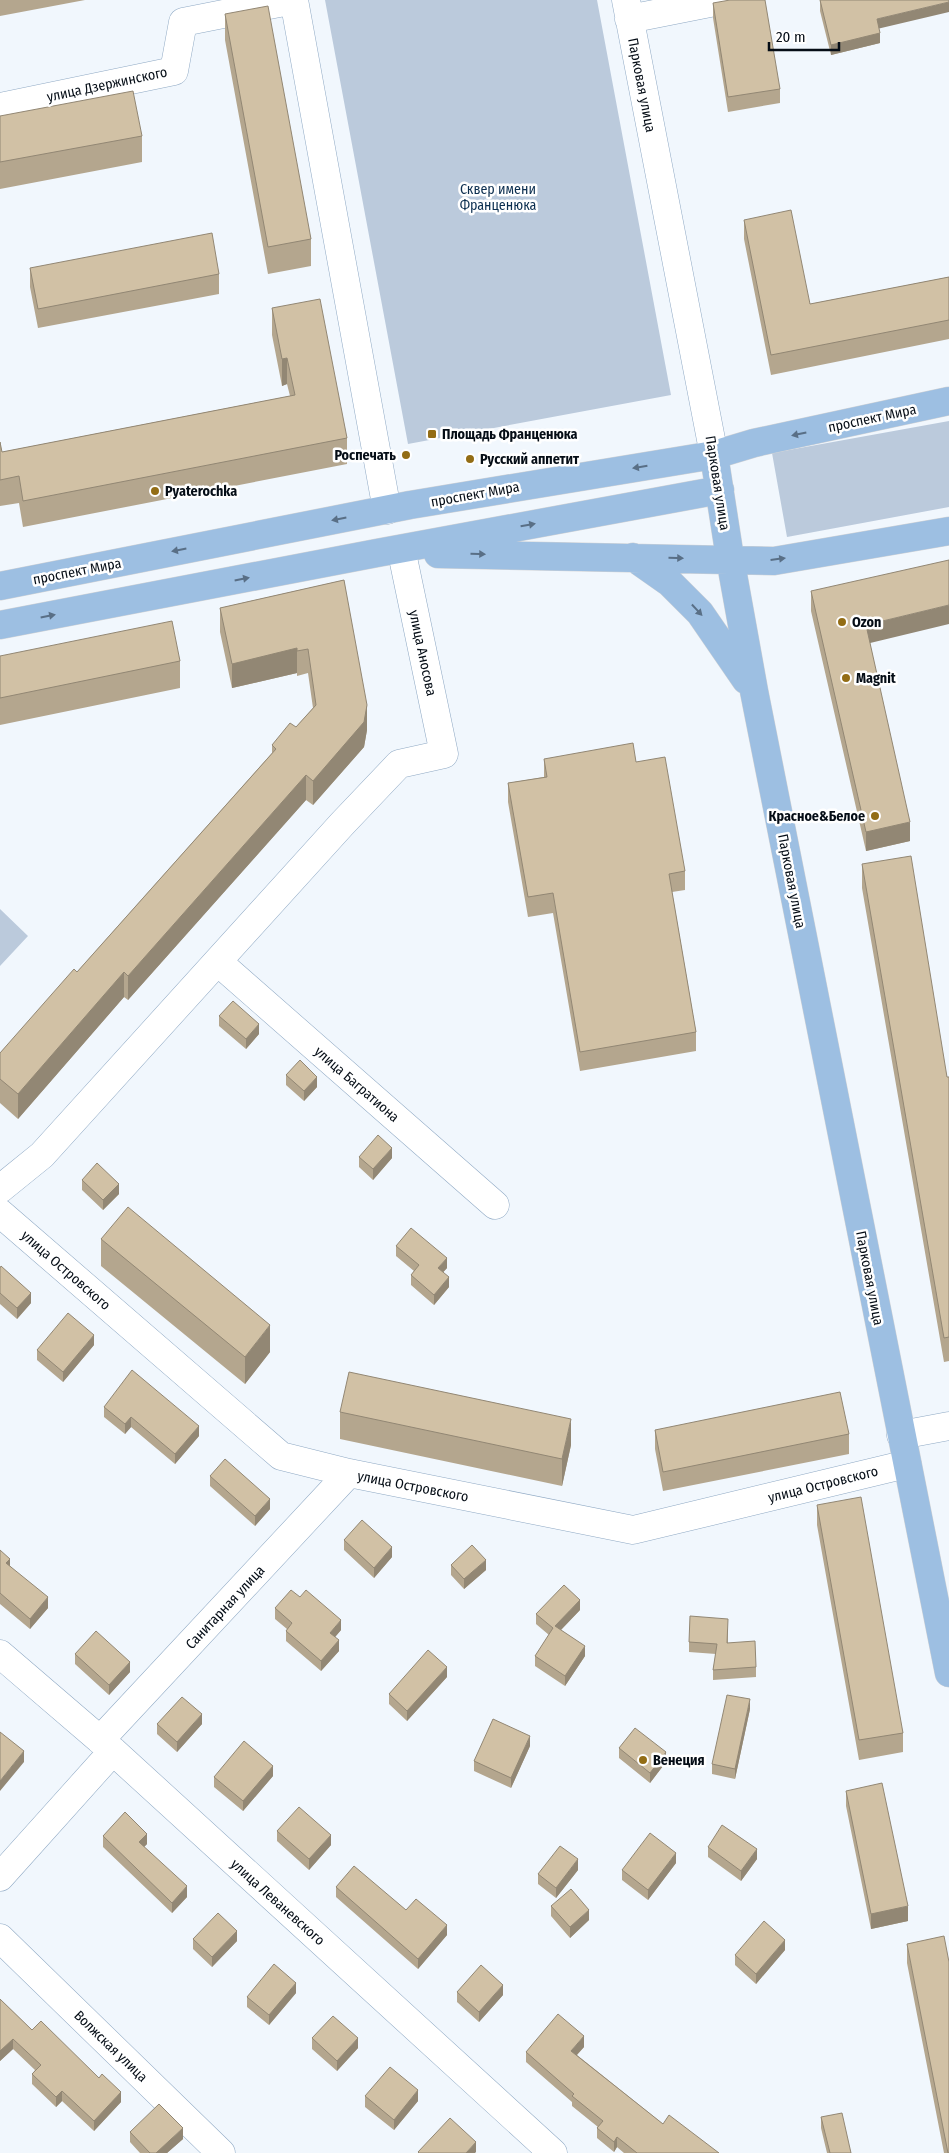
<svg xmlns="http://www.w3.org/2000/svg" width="949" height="2153" viewBox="0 0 949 2153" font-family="'Fira Sans Condensed',sans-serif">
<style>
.green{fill:#bbcadc}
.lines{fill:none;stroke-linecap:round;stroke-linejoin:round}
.minor-casing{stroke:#8fa9c4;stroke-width:29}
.major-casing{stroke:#d2d3d5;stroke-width:29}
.minor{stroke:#fff;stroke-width:28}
.major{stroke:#9dbfe2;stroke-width:28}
.wall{fill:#b4a68e}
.shaded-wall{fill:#928774}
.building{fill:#d1c1a5;stroke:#928774}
.oneway{fill:#596f86}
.poi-dot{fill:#936d15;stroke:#fff;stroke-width:2}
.labels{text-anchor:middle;stroke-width:5;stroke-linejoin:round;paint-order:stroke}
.street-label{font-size:14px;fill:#050d16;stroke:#fff}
.park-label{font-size:14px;fill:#0b2e4f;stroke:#fff}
.poi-label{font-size:14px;font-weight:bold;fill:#050d16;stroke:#fff;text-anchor:start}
</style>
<rect width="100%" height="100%" fill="#f1f7fd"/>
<path class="green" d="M325,0H597L671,395L408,444Z
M949,421V507L787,537L772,453Z
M0,909L28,936L0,966Z"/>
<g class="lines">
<g class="minor-casing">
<path id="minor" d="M294,0L387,510
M626,0L714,455
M629,19L725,0
M0,107L174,71L183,22L294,0
M218,962L495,1205
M0,1189L42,1155L342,824L399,764L444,754L402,553
M0,1213L281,1456L349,1473L633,1530L907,1464
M901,1435L949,1426
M0,1654L113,1751L553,2153
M100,1740L349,1473
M0,1877L113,1751
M0,1938L221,2153"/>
</g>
<g class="major-casing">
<path id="major" d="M714,455L730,558L754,691L949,1673
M438,554L774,561L949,531
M633,557L670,583L700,613L746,680
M0,586L410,505L714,455L754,443L949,401
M0,625L377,553L720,490"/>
</g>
<use href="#minor" class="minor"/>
<use href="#major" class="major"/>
</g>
<path class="wall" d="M0,0H85L0,16Z
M820,0L879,29L880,43L831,55L820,11Z
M713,3L780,89V103L728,112L713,18Z
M225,14L311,239V266L268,274L225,40Z
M0,116L142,136V162L0,189Z
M744,220L810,304L949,277V339L771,375L744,239Z
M30,268L219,274V294L38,328L30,287Z
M272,308L347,438V464L23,527L19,503L0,506V442L2,452L290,396L287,384L282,386L272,335Z
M344,580L367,730L364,747L313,805L306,800L128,1000L124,997L18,1119L0,1103V1053L77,972L272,753V745L296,727L313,708L308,673L297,676V673L232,688L220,632V608Z
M811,591L870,643L910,841L866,851L811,611Z
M0,656L180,661V688L0,725Z
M544,759L636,762L685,871V890L672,892L696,1032V1051L580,1071L553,913L528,917L508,802V783L544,777Z
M862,864L947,1077H949V1361L944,1362L862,888Z
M219,1016L259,1034L246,1049L219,1026Z
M286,1075L317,1087L304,1101L286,1085Z
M359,1157L392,1158L373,1180L359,1167Z
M82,1180L119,1194L103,1210L82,1190Z
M101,1239L270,1352L245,1384L101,1266Z
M396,1246L447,1268L443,1272L449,1287L434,1305L411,1285V1275L414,1271L396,1256Z
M0,1268L31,1303L17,1319L0,1304Z
M94,1345L63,1382L37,1360V1350Z
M104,1407L199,1436L175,1464L131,1427L125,1434L104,1417Z
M340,1412L571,1445L562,1486L340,1439Z
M655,1430L849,1434V1454L663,1491L655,1449Z
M210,1476L270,1509L255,1526L210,1486Z
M817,1505L903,1733V1752L859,1760L817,1525Z
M344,1540L392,1557L374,1578L344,1550Z
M0,1550L10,1566L48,1608L30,1629L0,1604Z
M451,1565L486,1570L464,1589L451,1575Z
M275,1608L341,1630L335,1637L339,1651L321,1671L286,1641V1631L287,1629L275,1619Z
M580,1610L561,1630L585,1656L565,1686L535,1666V1656L549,1635L536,1624V1614Z
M728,1629V1643L756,1667V1677L713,1680V1670L716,1654L689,1652V1642Z
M75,1654L130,1672L109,1695L75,1664Z
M447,1677L407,1721L389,1704V1694Z
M750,1709L735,1779L712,1774V1764Z
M157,1724H202L177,1752L157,1734Z
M530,1746L511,1788L474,1771V1761Z
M619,1748L666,1762L650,1783L619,1758Z
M273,1776L243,1811L214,1787V1777Z
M846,1791L908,1921L871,1929L846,1806Z
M277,1831L331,1845L309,1870L277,1841Z
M103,1836L147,1844L144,1847L187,1897L172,1913L103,1847Z
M708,1847L757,1859L741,1881L708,1857Z
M676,1863L648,1900L622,1880V1870Z
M578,1870L556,1898L538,1884V1874Z
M336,1887L406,1910L447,1935L418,1969L336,1897Z
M551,1906L589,1920L570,1938L551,1916Z
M193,1939L237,1941L212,1967L193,1949Z
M907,1944L949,2153H944L907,1963Z
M785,1950L756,1984L735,1965V1955Z
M457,1992L503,1995L479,2022L457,2002Z
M296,1993L269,2025L247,2007V1997Z
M0,1999L32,2030L121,2102L94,2131L62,2101L56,2107L32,2084V2074L35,2070L13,2049L0,2061Z
M312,2038L358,2048L337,2071L312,2049Z
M584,2047L577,2055L663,2124L719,2153H624L617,2147L614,2152L597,2138V2128L598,2127L572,2106V2102L526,2062V2052Z
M365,2096L418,2101L394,2130L365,2107Z
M821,2117L851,2153H827L821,2128Z
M130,2132L183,2139L167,2153H140L130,2142Z"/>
<path class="shaded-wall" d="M949,2V12L877,29V19Z
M880,33V43L831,55V45Z
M287,358V384L282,386V359Z
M949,605V624L866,644V625Z
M297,648V673L232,688V664Z
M367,705V730L364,747L313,805V781Z
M306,775V800L128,1000V976Z
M910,822V841L866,851V832Z
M124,972V997L18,1119V1094Z
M259,1024V1034L246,1049V1039Z
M317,1077V1087L304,1101V1091Z
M392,1148V1158L373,1180V1169Z
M119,1184V1194L103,1210V1200Z
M447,1258V1268L438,1278V1268Z
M449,1277V1287L434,1305V1295Z
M31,1293V1303L17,1319V1308Z
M270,1325V1352L245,1384V1357Z
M94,1335V1345L63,1382V1372Z
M131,1417V1427L125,1434V1424Z
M571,1419V1445L562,1486V1459Z
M199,1426V1436L175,1464V1454Z
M270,1499V1509L255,1526V1516Z
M392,1547V1557L374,1578V1568Z
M10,1559V1569L6,1563Z
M486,1560V1570L464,1589V1579Z
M48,1597V1608L30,1629V1619Z
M580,1600V1610L555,1636V1626Z
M341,1620V1630L330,1643V1633Z
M339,1640V1651L321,1671V1661Z
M585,1646V1656L565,1686V1676Z
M130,1662V1672L109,1695V1685Z
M447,1667V1677L407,1721V1711Z
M750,1699V1709L735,1779V1769Z
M202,1714V1724L177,1752V1742Z
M530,1736V1746L511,1788V1778Z
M24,1751V1762L0,1791V1781Z
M666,1752V1762L650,1783V1773Z
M273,1766V1776L243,1811V1801Z
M147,1834V1844L139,1852V1842Z
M331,1835V1845L309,1870V1859Z
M757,1849V1859L741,1881V1871Z
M676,1853V1863L648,1900V1890Z
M578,1859V1870L556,1898V1888Z
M187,1886V1897L172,1913V1903Z
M908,1906V1921L871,1929V1914Z
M589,1910V1920L570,1938V1927Z
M447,1925V1935L418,1969V1959Z
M237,1931V1941L212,1967V1957Z
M785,1940V1950L756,1984V1974Z
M296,1983V1993L269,2025V2015Z
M503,1985V1995L479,2022V2012Z
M584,2036V2047L571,2061V2051Z
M358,2038V2048L337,2071V2061Z
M13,2039V2049L0,2061V2051Z
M418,2090V2101L394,2130V2120Z
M62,2091V2101L56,2107V2097Z
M121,2092V2102L94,2131V2121Z
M183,2128V2139L167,2153H156Z
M617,2137V2147L614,2152V2142Z
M476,2142V2152L475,2153H466Z"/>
<path class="building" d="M730,0H765L780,89L728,97L713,3Z
M820,0H949V2L877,19L880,33L831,45Z
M268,6L311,239L268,247L225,14Z
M133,91L142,136L0,162V116Z
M791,210L810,304L949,277V320L771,355L744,220Z
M212,233L219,274L38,309L30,268Z
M320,299L347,438L23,501L19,476L0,480V442L2,452L295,395L287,358L282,359L272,308Z
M949,560V605L866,625L910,822L866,832L811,591Z
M344,580L367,705L364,722L313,781L306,775L128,976L124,972L18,1094L0,1079V1053L74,969L77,972L276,749L272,745L290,723L296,727L316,705L308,649L297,651V648L232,664L220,608Z
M172,621L180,661L0,698V656Z
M633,743L636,762L665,757L685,871L669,874L696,1032L580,1052L553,893L528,897L508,783L547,777L544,759Z
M911,856L947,1077H949V1337L944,1338L862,864Z
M233,1001L259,1024L246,1039L219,1016Z
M300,1060L317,1077L304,1091L286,1075Z
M378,1135L392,1148L373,1169L359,1157Z
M97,1163L119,1184L103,1200L82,1180Z
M128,1207L270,1325L245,1357L101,1239Z
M411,1228L447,1258L438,1268L449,1277L434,1295L411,1275L419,1265L396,1246Z
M1,1266L31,1293L17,1308L0,1293V1268Z
M68,1313L94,1335L63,1372L37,1350Z
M132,1370L199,1426L175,1454L131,1417L125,1424L104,1407Z
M349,1372L571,1419L562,1459L340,1412Z
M840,1392L849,1434L663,1472L655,1430Z
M225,1459L270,1499L255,1516L210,1476Z
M861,1497L903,1733L859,1740L817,1505Z
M362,1520L392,1547L374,1568L344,1540Z
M472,1545L486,1560L464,1579L451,1565Z
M0,1550L10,1559L6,1563L48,1597L30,1619L0,1593Z
M564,1585L580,1600L555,1626L585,1646L565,1676L535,1656L553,1628L536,1614Z
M291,1590L300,1597L306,1590L341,1620L330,1633L339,1640L321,1661L286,1631L292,1623L275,1608Z
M690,1616L728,1619L727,1643L755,1641L756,1667L713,1670L717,1644L689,1642Z
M96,1631L130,1662L109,1685L75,1654Z
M428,1650L447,1667L407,1711L389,1694Z
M727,1695L750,1699L735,1769L712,1764Z
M182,1697L202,1714L177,1742L157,1724Z
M493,1719L530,1736L511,1778L474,1761Z
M635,1728L666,1752L650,1773L619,1748Z
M0,1732L24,1751L0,1781Z
M244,1741L273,1766L243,1801L214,1777Z
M882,1783L908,1906L871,1914L846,1791Z
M299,1807L331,1835L309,1859L277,1831Z
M125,1812L147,1834L139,1842L187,1886L172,1903L103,1836Z
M722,1825L757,1849L741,1871L708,1847Z
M650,1833L676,1853L648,1890L622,1870Z
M560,1846L578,1859L556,1888L538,1874Z
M354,1866L406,1910L416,1899L447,1925L418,1959L336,1887Z
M571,1889L589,1910L570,1927L551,1906Z
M218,1913L237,1931L212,1957L193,1939Z
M764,1921L785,1940L756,1974L735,1955Z
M944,1936L949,1962V2153H948L907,1944Z
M274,1964L296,1983L269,2015L247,1997Z
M481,1965L503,1985L479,2012L457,1992Z
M0,1999L32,2030L41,2021L99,2078L102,2074L121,2092L94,2121L62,2091L56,2097L32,2074L41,2065L13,2039L0,2051Z
M558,2014L584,2036L571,2051L663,2124L669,2115L719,2153H637L617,2137L614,2142L597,2128L603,2121L572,2096L574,2094L526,2052Z
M333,2016L358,2038L337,2061L312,2038Z
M390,2067L418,2090L394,2120L365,2096Z
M159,2104L183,2128L156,2153H150L130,2132Z
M842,2113L851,2153H830L821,2117Z
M450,2118L476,2142L466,2153H419L418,2152Z"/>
<defs><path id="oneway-solid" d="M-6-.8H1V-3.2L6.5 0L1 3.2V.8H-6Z" transform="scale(1.25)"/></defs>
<g class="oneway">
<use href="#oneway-solid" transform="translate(799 434) rotate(168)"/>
<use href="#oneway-solid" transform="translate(640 467) rotate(171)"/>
<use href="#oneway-solid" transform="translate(339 519) rotate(169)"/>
<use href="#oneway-solid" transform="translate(528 525) rotate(-10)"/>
<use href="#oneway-solid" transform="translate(179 550) rotate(169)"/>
<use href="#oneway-solid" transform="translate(478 554) rotate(1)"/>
<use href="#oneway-solid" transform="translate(676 558) rotate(1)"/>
<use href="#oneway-solid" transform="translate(778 559) rotate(-7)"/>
<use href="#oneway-solid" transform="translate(242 579) rotate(-11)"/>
<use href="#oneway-solid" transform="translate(697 610) rotate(47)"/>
<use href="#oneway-solid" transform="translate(48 616) rotate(-11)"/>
</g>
<g class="poi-dot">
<rect x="427" y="429" width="10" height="10" rx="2.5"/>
<circle cx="406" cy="455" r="5"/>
<circle cx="470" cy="459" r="5"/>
<circle cx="155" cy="491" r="5"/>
<circle cx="842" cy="622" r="5"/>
<circle cx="846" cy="678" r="5"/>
<circle cx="875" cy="816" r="5"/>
<circle cx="643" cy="1760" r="5"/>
</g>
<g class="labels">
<g class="street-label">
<text transform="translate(107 84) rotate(-12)" y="5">улица Дзержинского</text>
<text transform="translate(642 85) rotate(79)" y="5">Парковая улица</text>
<text transform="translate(872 418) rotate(-12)" y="5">проспект Мира</text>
<text transform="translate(718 483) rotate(81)" y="5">Парковая улица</text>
<text transform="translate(475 494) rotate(-10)" y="5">проспект Мира</text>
<text transform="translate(77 571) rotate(-11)" y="5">проспект Мира</text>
<text transform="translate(423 653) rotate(78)" y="5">улица Аносова</text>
<text transform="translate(792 881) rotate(79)" y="5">Парковая улица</text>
<text transform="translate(357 1084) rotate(41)" y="5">улица Багратиона</text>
<text transform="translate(66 1270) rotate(41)" y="5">улица Островского</text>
<text transform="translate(870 1278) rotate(79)" y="5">Парковая улица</text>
<text transform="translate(823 1484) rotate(-14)" y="5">улица Островского</text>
<text transform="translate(413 1486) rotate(11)" y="5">улица Островского</text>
<text transform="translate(225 1607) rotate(-47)" y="5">Санитарная улица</text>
<text transform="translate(278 1902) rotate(42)" y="5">улица Леваневского</text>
<text transform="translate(111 2046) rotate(44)" y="5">Волжская улица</text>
</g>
<g class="park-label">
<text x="498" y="194">Сквер имени<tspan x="498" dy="16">Франценюка</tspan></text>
</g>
<g class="poi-label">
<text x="442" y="439">Площадь Франценюка</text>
<text x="396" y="460" text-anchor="end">Роспечать</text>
<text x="480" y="464">Русский аппетит</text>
<text x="165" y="496">Pyaterochka</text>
<text x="852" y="627">Ozon</text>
<text x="856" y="683">Magnit</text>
<text x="865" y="821" text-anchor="end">Красное&amp;Белое</text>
<text x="653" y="1765">Венеция</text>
</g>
</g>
<path d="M769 42v8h70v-8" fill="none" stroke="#050d16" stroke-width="2.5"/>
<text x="776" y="42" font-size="15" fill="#050d16" stroke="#ffffff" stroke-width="4" paint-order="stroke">20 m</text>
</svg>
